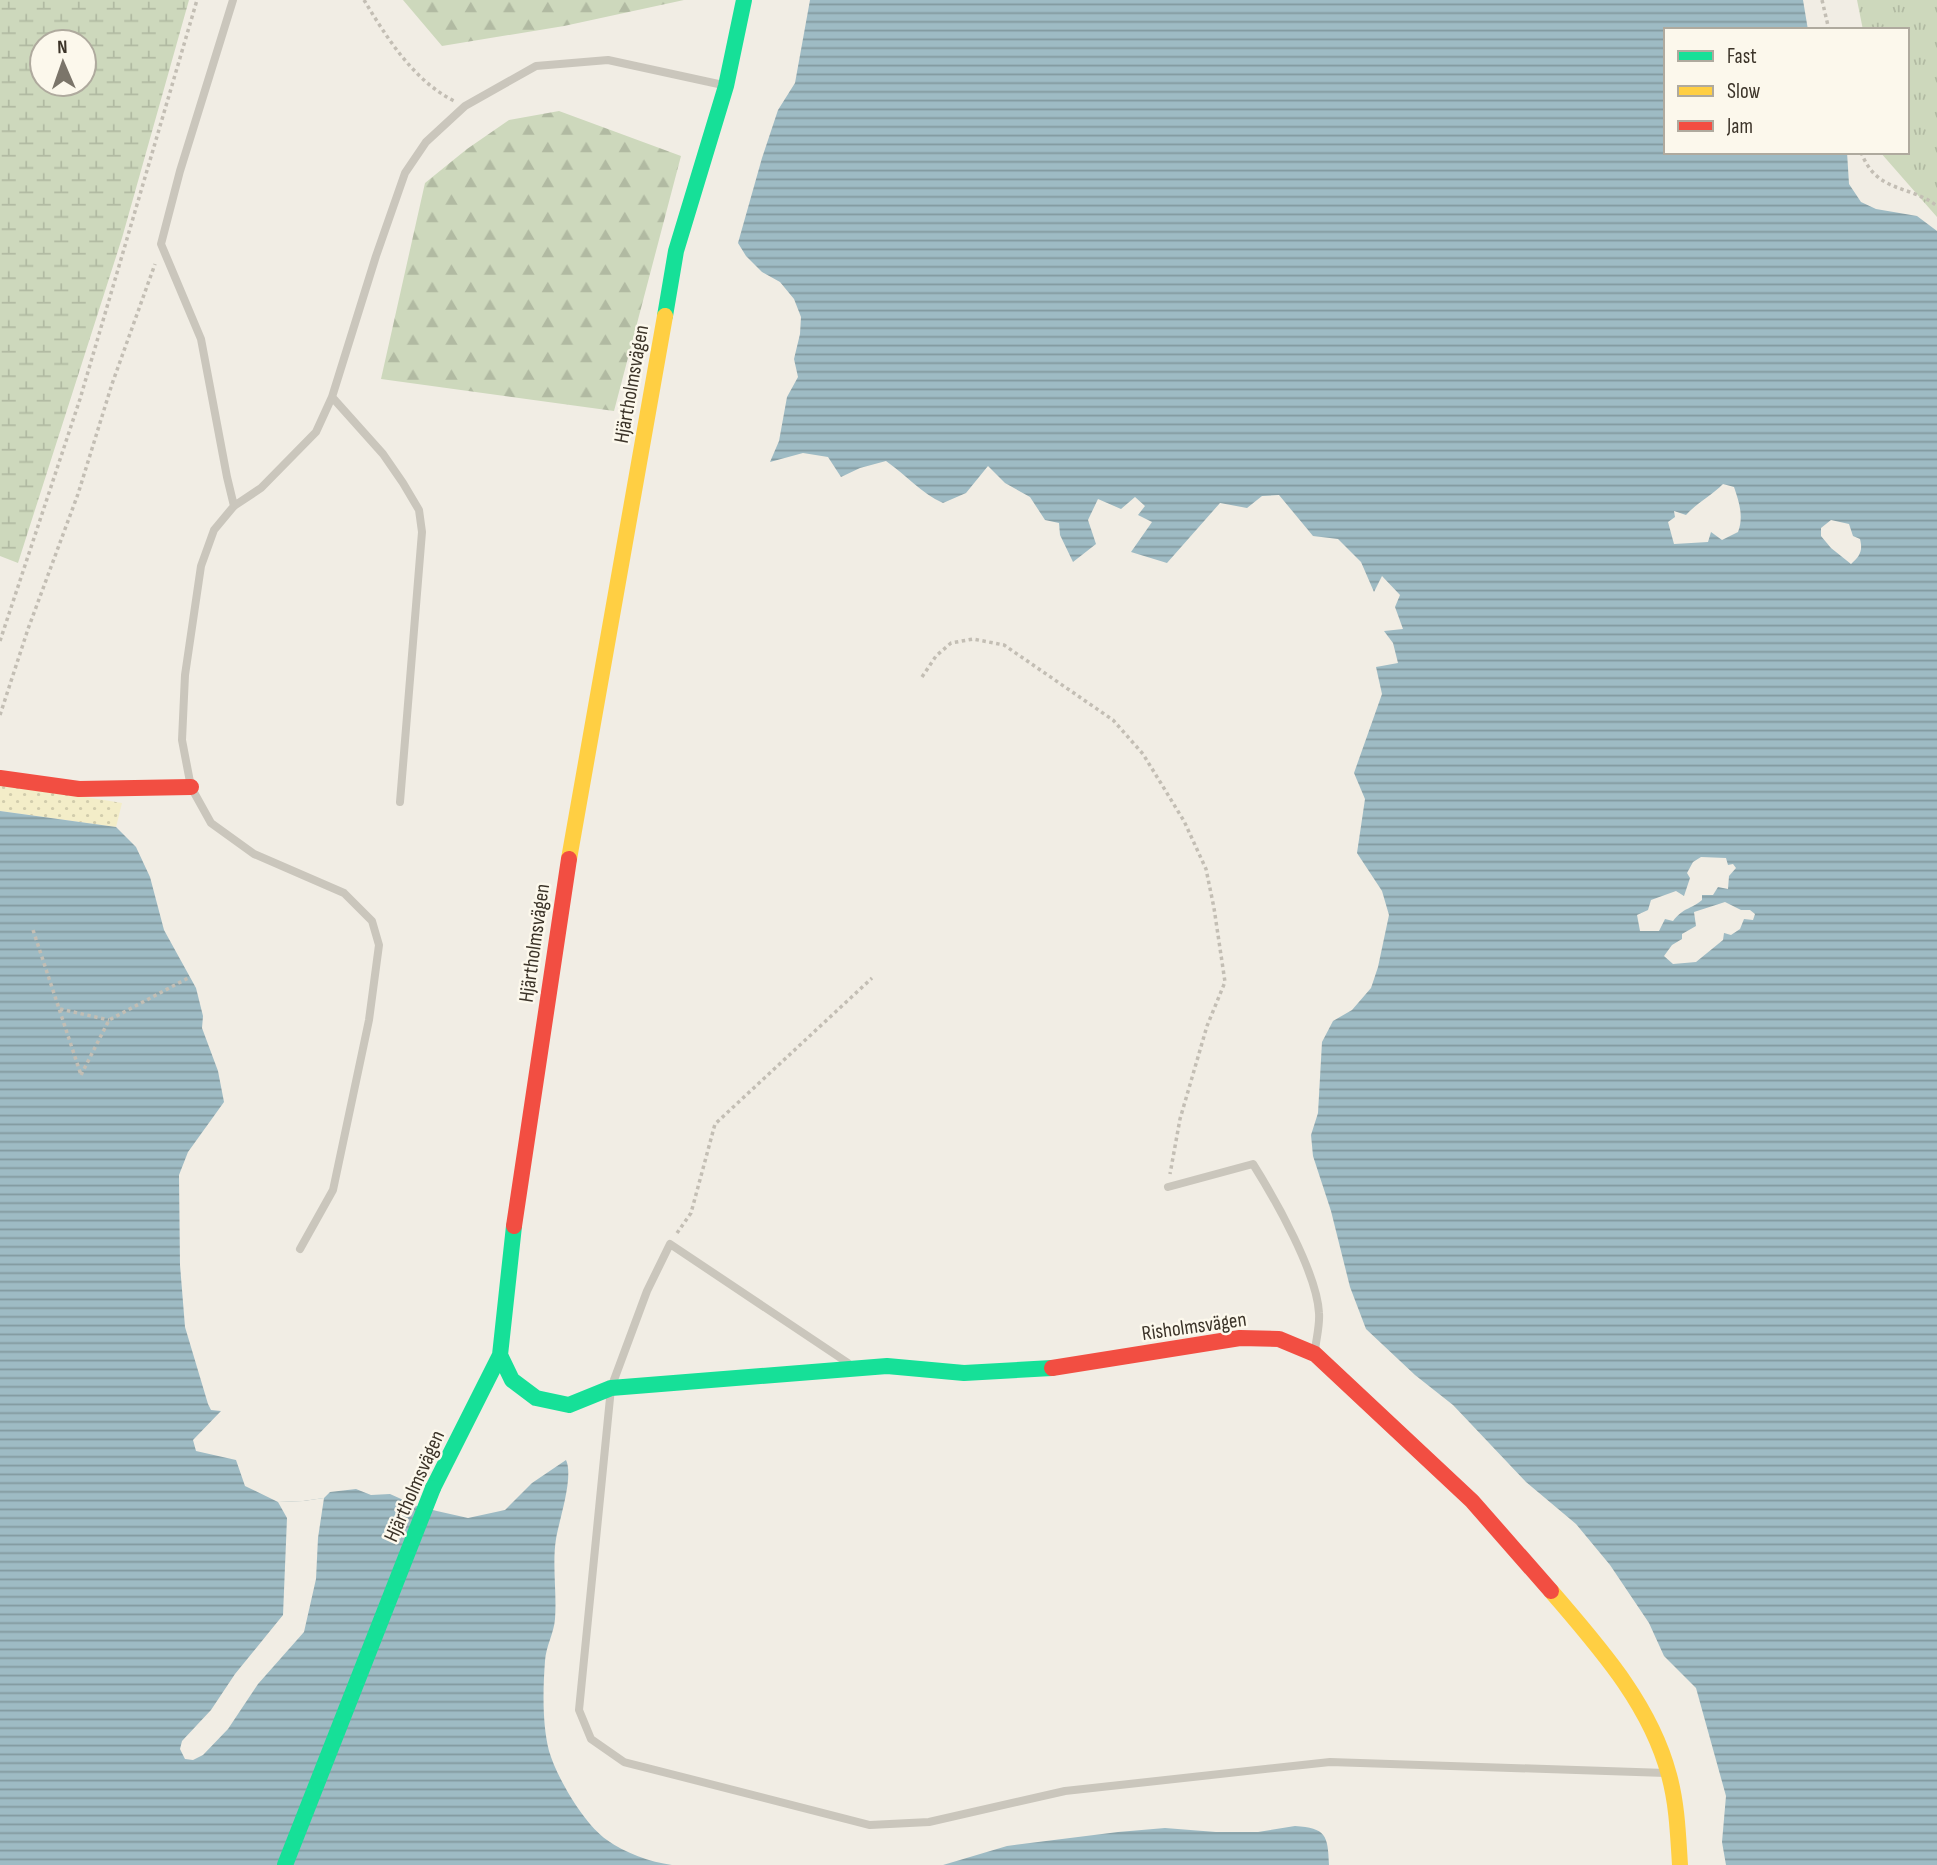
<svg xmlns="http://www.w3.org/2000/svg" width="1937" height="1865" viewBox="0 0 1937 1865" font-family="'Sofia Sans Condensed',sans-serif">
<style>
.grass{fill:url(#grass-tufts)}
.forest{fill:url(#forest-firs)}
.wetland{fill:url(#wetland-marsh);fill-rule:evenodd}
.sand{fill:url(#sand-dots)}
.water{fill:url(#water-rules);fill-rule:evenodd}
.pier{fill:#f1ede4}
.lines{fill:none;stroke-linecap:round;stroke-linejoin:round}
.path{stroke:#c3beb4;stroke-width:3.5;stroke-dasharray:3.5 3.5;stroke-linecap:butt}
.lane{stroke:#cac6bc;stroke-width:8}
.fast{stroke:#16e098;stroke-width:16}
.slow{stroke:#ffcf43;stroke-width:16}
.jam{stroke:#f24e42;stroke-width:16}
.fast-bridge{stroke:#16e098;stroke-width:16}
.labels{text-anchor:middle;stroke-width:5;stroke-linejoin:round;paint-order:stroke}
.street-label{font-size:21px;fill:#3c3429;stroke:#fcf8ec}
</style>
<defs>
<pattern id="grass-tufts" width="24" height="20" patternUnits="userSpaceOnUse" patternTransform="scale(1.75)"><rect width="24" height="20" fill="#cdd8bc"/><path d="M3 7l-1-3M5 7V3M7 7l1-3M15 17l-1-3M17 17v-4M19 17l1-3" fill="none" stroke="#b1baa2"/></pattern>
<pattern id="forest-firs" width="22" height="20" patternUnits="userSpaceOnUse" patternTransform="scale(1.75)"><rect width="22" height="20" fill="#cdd8bc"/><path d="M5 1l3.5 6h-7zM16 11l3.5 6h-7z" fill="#b1baa2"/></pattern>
<pattern id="wetland-marsh" width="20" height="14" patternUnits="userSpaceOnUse" patternTransform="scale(1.75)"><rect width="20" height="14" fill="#cdd8bc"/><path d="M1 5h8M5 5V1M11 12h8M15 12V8" fill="none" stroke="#b1baa2"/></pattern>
<pattern id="sand-dots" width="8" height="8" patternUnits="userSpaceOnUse" patternTransform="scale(1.75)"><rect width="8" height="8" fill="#f3edc8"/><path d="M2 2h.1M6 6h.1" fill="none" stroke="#d1ccac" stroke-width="1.8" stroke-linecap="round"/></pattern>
<pattern id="water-rules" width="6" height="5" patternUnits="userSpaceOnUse" patternTransform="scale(1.75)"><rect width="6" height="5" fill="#9ebbc4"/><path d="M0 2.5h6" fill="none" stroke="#82999f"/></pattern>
</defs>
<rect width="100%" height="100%" fill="#f1ede4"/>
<path class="grass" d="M1857,0H1937V217L1880,152H1907V30H1863Z"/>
<path class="forest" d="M403,0H684L564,26L442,46Z
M559,111L681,156L614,411L381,379L425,183L467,149L509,120Z"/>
<path class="wetland" d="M0,0H189L122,238L18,563L0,556ZM42,42H84V84H42Z"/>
<path class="sand" d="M0,783L122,803L116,827L0,811Z"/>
<path class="water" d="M810,0H1803L1808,30H1666V152H1847L1849,184L1861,202L1876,209L1917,216L1937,231V1865H1726L1722,1842L1726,1796L1696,1688L1664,1656L1649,1623L1610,1565L1576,1524L1526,1482L1453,1405L1415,1375L1366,1329L1350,1287L1331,1211L1313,1156L1311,1135L1318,1113L1322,1042L1333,1021L1352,1010L1371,988L1378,967L1389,915L1382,891L1357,853L1365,799L1354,773L1382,694L1376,667L1398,663L1393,643L1384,631L1403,629L1395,607L1400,595L1382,576L1374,592L1361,562L1338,539L1313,536L1279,495L1262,496L1247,508L1220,503L1167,563L1131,552L1152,522L1138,515L1145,506L1135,497L1121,509L1098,499L1088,520L1096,544L1073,562L1060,535L1059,523L1045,520L1030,497L1005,483L988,466L966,493L943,503C921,493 906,475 886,461L860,468L841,477L828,457L803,453L770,462L779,441L787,397L798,377L794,359L800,334L801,317L794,299L780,282L762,272L746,256L738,243L762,158L778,110L795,83ZM1723,484L1734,487C1739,502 1744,516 1738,532L1722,540L1711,532L1708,542L1674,544L1668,522L1675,517L1674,511L1686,515C1698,502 1711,496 1723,484ZM1831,520L1849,524L1853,536L1860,539C1863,551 1860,556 1851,564L1831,548L1821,536V528ZM1701,857L1726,858L1728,865L1733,864L1736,868L1729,876L1728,889L1718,887L1713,895H1702V900C1690,910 1684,907 1673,921L1665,919L1659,931H1640L1637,915L1648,910L1651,900L1676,891L1684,896L1690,878L1687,873L1693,862ZM1725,902L1741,910H1750L1755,914L1753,920L1744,919L1740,929L1731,935L1724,933L1723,940L1696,962L1673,964L1664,956L1672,945L1682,939V934L1696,926L1694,912Z
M0,811L116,827L136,847L150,877L164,930L196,988L203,1016L202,1028L218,1071L224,1102L188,1152L179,1175L180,1265L185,1327L208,1404L211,1410L221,1411L193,1440L196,1451L236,1460L245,1486L278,1502L303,1501L324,1498L330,1492L356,1489L371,1495L390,1494L419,1507L468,1518L505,1510L532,1483L566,1460C574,1477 559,1520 556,1539C552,1564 557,1593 555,1619C554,1633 546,1646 545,1661C543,1689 542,1723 549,1751C557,1778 584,1824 607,1840C625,1853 650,1862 672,1865H0Z
M1295,1826C1326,1828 1328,1835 1329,1865H943L1007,1846L1118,1832L1165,1828L1216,1832H1258Z"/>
<path class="pier" d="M324,1498L318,1538L316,1579L304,1632L258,1684L228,1729L203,1755L193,1760L185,1759L180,1749L182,1741L211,1710L235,1674L283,1615L287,1518L278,1502L303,1501Z"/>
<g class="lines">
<path class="path" d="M364,0C387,38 413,80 454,101
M1822,0L1829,30
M1861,152C1877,194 1909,184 1937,206
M0,641L80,399L197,0
M922,677L936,656L951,643L973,639L1004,645L1113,720L1143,754L1184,821L1206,869L1214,908L1225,982L1207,1026L1180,1119L1170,1174
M0,715L28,629L78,494L112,384L155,264
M33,930L81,1075
M60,1009L109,1020
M81,1075L109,1020L190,977
M677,1233L691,1213L715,1124L872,978"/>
<path class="lane" d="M233,0L180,171L161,244L201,339L227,477L234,506
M332,397L383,454L403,483L419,510L422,532L400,802
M1168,1187L1253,1164C1275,1199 1317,1273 1319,1313C1320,1326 1316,1339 1315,1351
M300,1249L333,1190L369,1020L379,945L372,921L344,893L254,854L211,823L191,787L182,740L185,675L201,566L214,530L234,506L261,488L316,432L332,397L376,256L405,173L426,142L465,106L536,66L608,60L723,85
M848,1363L670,1244L647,1291L611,1388L579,1710L591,1739L624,1762L870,1825L929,1822L1065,1791L1330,1762L1666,1773"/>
<path class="fast" d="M665,316L676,251L726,86L744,0
M500,1355L512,1380L536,1398L569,1405L611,1388L887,1366L964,1373L1052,1368
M433,1488L500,1355L514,1226"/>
<path class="slow" d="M569,859L665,316
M1551,1591C1598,1646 1650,1703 1669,1775C1677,1804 1678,1834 1680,1865"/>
<path class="jam" d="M0,778L79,789L191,787
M514,1226L569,859
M1052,1368L1240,1338L1279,1339L1315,1354L1472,1501L1551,1591"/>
<path class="fast-bridge" d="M285,1865L433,1488"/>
</g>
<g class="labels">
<g class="street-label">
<text transform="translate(631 384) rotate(-80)" y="7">Hjärtholmsvägen</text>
<text transform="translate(534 943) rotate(-82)" y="7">Hjärtholmsvägen</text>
<text transform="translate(1194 1326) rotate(-8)" y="7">Risholmsvägen</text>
<text transform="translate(414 1486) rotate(-66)" y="7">Hjärtholmsvägen</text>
</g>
</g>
<rect x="1664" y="28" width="245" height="126" fill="#fcf8ec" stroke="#afaa9e" stroke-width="2"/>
<rect x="1678" y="51" width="35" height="10" fill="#16e098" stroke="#afaa9e" stroke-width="2"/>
<text x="1727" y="63" font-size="21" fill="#3c3429">Fast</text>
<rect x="1678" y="86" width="35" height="10" fill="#ffcf43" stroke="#afaa9e" stroke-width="2"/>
<text x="1727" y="98" font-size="21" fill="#3c3429">Slow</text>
<rect x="1678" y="121" width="35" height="10" fill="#f24e42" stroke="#afaa9e" stroke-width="2"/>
<text x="1727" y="133" font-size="21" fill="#3c3429">Jam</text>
<g transform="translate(63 63) rotate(358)"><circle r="33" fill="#fcf8ec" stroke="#afaa9e" stroke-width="2"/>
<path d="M0-5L12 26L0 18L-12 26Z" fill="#7b756a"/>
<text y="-10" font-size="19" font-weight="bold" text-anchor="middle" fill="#3c3429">N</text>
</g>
</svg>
